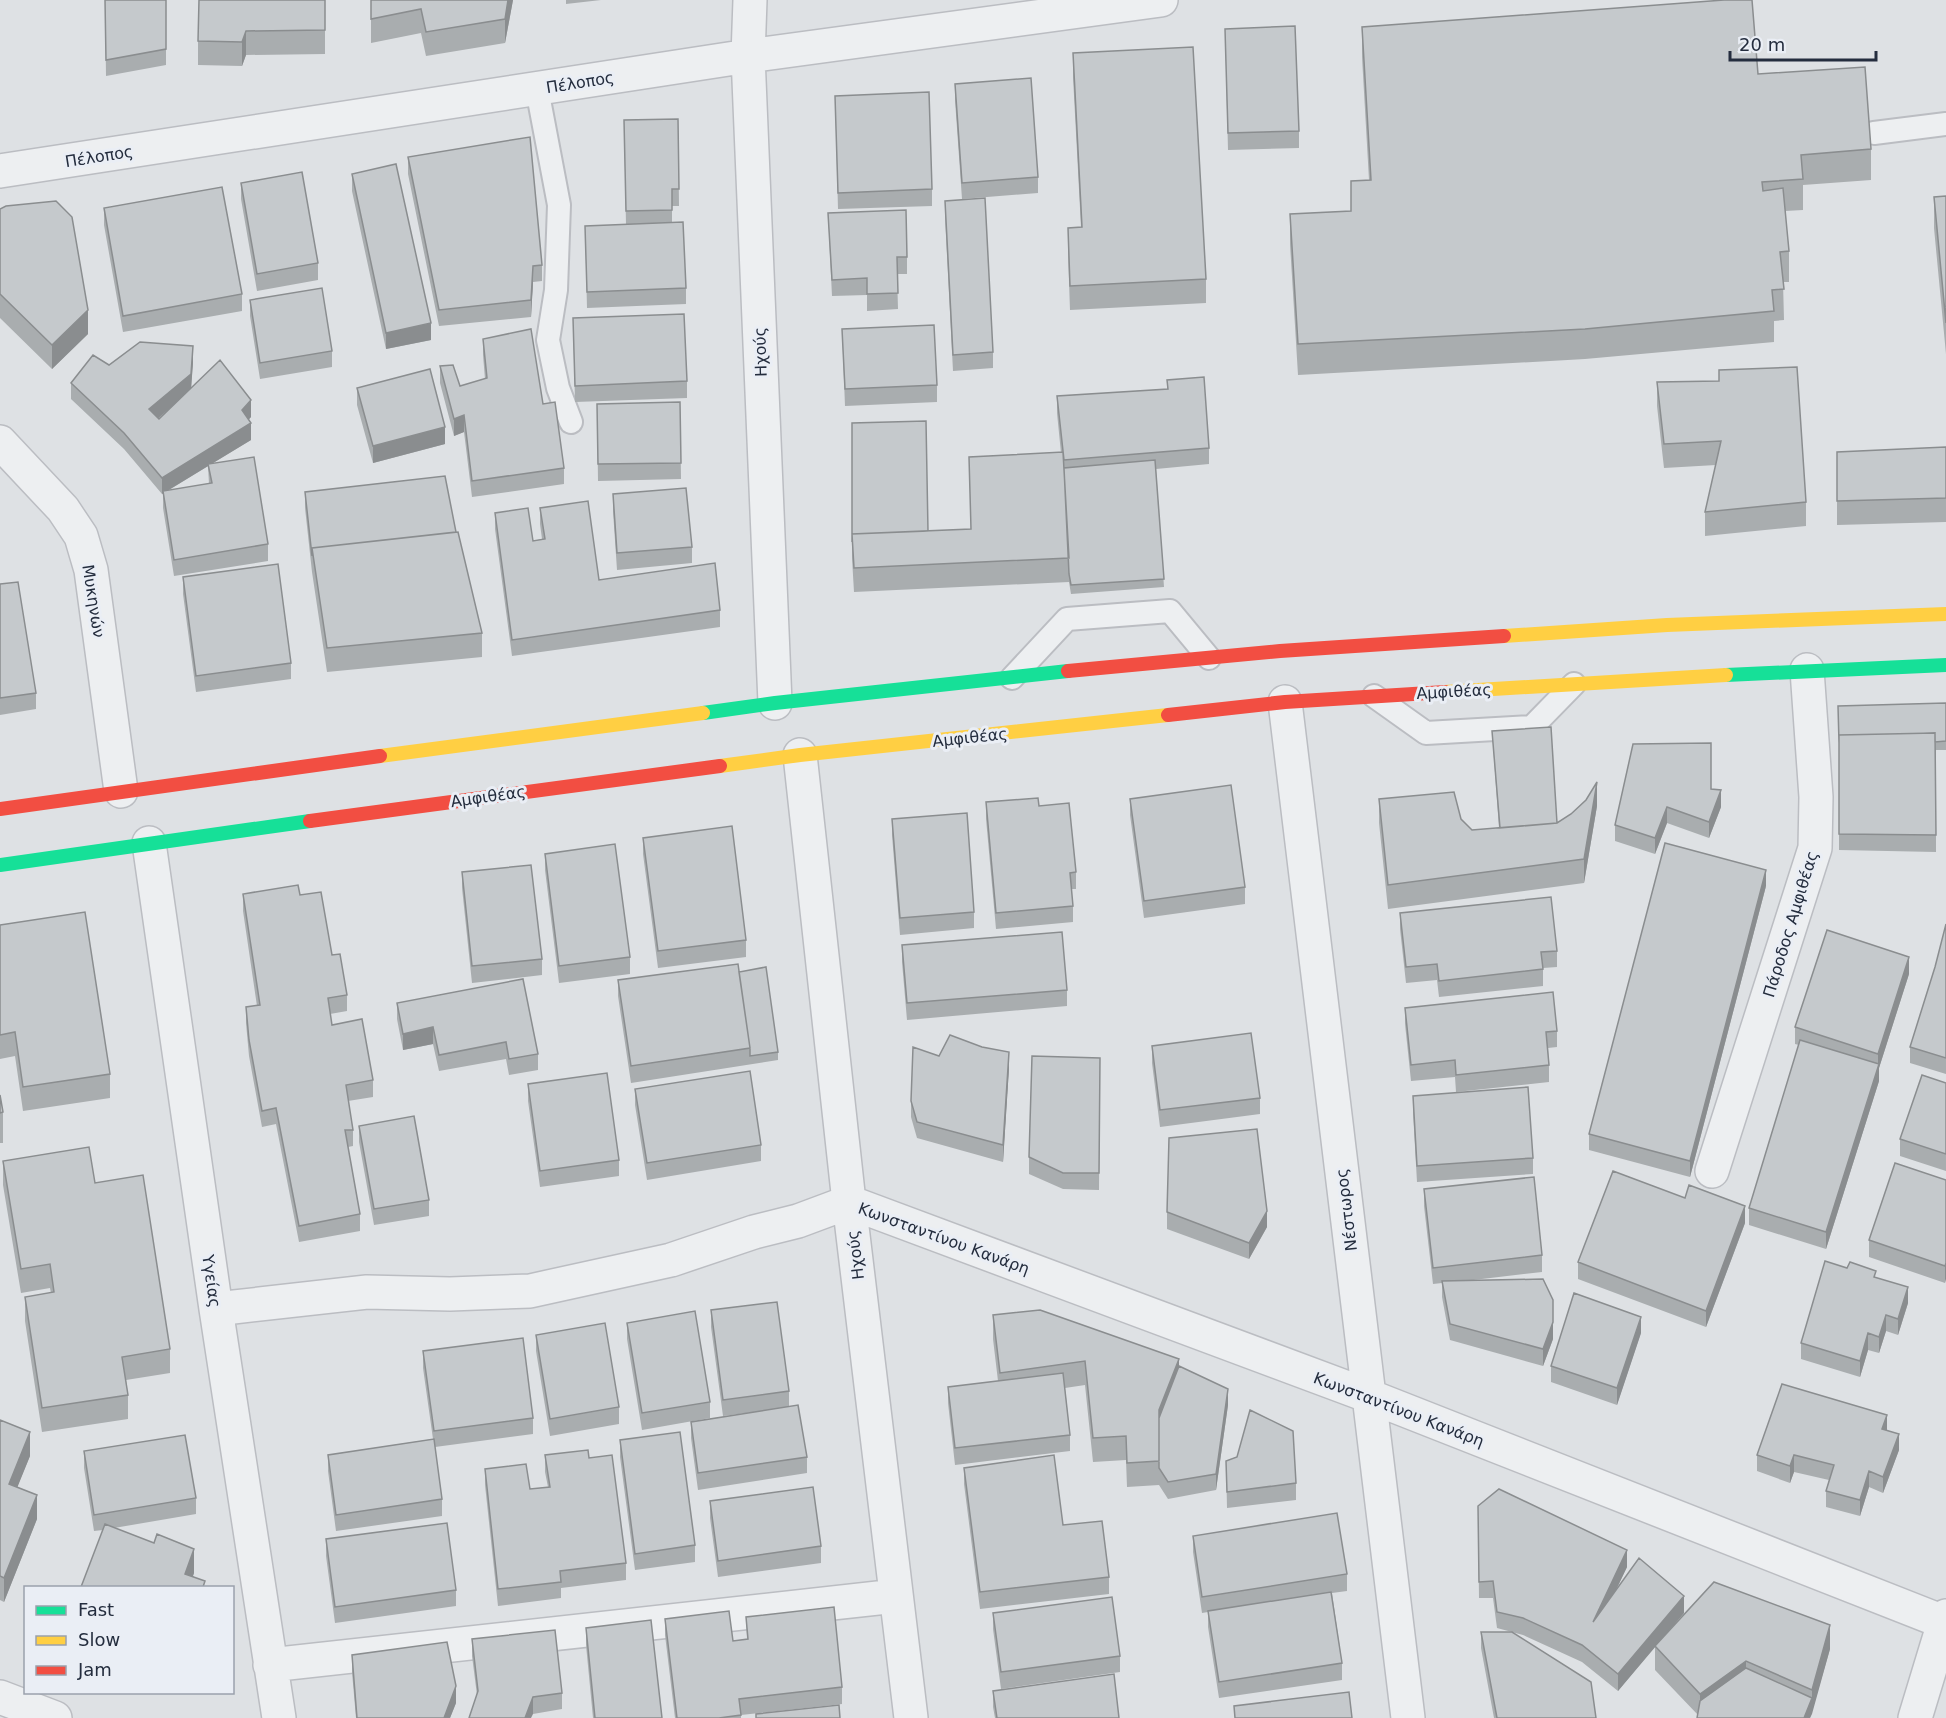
<svg xmlns="http://www.w3.org/2000/svg" width="1946" height="1718" viewBox="0 0 1946 1718" font-family="'DejaVu Sans',sans-serif">
<style>
.lines{fill:none;stroke-linecap:round;stroke-linejoin:round}
.lane-casing{stroke:#bbbdc2;stroke-width:26}
.street-casing{stroke:#bbbdc2;stroke-width:36}
.lane{stroke:#edeff1;stroke-width:22}
.street{stroke:#edeff1;stroke-width:33}
.fast{stroke:#16e098;stroke-width:14}
.slow{stroke:#ffcf43;stroke-width:14}
.jam{stroke:#f24e42;stroke-width:14}
.wall{fill:#a9adaf;fill-rule:evenodd}
.shaded-wall{fill:#8a8d8f}
.building{fill:#c5c9cc;stroke:#8a8d8f;stroke-width:1.5}
.labels{text-anchor:middle;stroke-width:6;stroke-linejoin:round;paint-order:stroke}
.street-label{font-size:16px;fill:#242d3e;stroke:#eaeef5}
</style>
<rect width="100%" height="100%" fill="#dee1e4"/>
<g class="lines">
<g class="lane-casing">
<path id="lane" d="M537,89L559,205L556,290L548,340L558,388L571,422
M1874,133L1946,124
M1012,678L1067,619L1170,611L1209,658
M1374,696L1426,733L1532,727L1574,684"/>
</g>
<g class="street-casing">
<path id="street" d="M750,0L748,56L775,703
M0,171L748,56L1161,0
M0,442L63,509L81,536L91,570L121,791
M1285,702L1408,1718
M800,755L849,1202L911,1718
M149,843L216,1309L279,1718
M1712,1171L1815,848L1816,797L1807,670
M216,1309L367,1292L450,1294L530,1291L671,1260L754,1232L798,1221L849,1202L1369,1396L1946,1623
M270,1665L896,1596
M0,1697L55,1718
M1915,1718L1946,1616"/>
</g>
<use href="#lane" class="lane"/>
<use href="#street" class="street"/>
<path class="fast" d="M1726,675L1946,665
M703,713L775,703L1068,671
M0,865L310,821"/>
<path class="slow" d="M1504,636L1667,625L1946,614
M1445,692L1726,675
M380,756L703,713
M720,766L800,755L1168,715"/>
<path class="jam" d="M1068,671L1280,651L1504,636
M1168,715L1285,702L1445,692
M0,809L380,756
M310,821L720,766"/>
</g>
<path class="wall" d="M105,0H166V65L106,76Z
M325,0V54L246,55L242,66L198,65V41Z
M371,0H513L505,43L426,56L421,33L371,43Z
M566,0H601L566,4Z
M1362,27L1758,74L1871,149V180L1803,185V210L1785,211L1789,251V282H1783L1784,320L1774,321V342L1585,359L1298,375L1290,244V214L1351,211V181L1369,180L1362,57Z
M1225,29L1299,131V148L1228,150Z
M1073,53L1206,279V303L1070,310L1068,252V228L1081,227L1073,77Z
M955,84L1038,177V193L962,199L955,100Z
M835,96L932,189V206L838,209Z
M678,119L679,206H672V223L686,288V304L587,308L585,226L626,225L624,120Z
M408,157L542,265V281L533,282L531,317L439,326L408,174Z
M352,174L431,340L386,349L352,191Z
M241,183L318,263V280L257,291L241,199Z
M1946,196V354L1934,228V197Z
M945,201L993,352V368L953,371L945,217Z
M104,208L242,294V311L123,332L104,225Z
M0,209L88,334L52,369L0,318Z
M828,213L907,257V274H897L898,309L867,311V295L832,296Z
M250,300L332,351V367L260,379L250,316Z
M573,318L687,381V398L575,402Z
M842,329L937,385V402L845,406Z
M483,339L543,404L564,468V484L472,497L464,432L454,436L440,383V366L460,386L485,379L483,355Z
M193,362L191,388L251,417L249,419L251,440L213,463L268,544V561L174,576L163,508V493L162,494L124,449L71,399V383L109,365ZM208,466L209,484L169,490Z
M1167,380L1209,448V464L1156,469L1164,587L1071,594L1069,582L854,592L852,558V423L928,531L971,529L969,457L1061,453L1057,413V396L1167,389Z
M1657,382L1806,502V526L1705,536V512L1716,465L1664,468L1657,406Z
M357,388L445,444L373,463L357,405Z
M680,402L681,479L598,481L597,404Z
M1946,447V522L1837,525V452Z
M305,492L456,532L482,633V657L327,672L312,572L305,508Z
M613,494L692,547V563L617,570L613,511Z
M540,508L599,580L720,610V627L512,656L495,529V513L533,541L542,539L540,524Z
M183,577L291,663V679L196,692L183,594Z
M0,584L36,693V709L0,715Z
M1946,703V750H1936V852L1839,850V751Z
M1492,731L1557,823L1597,806L1584,883L1388,909L1379,823V799L1461,819L1472,830L1499,828Z
M1711,789L1721,807L1709,838L1667,823L1655,854L1615,841V825Z
M1130,799L1245,887V904L1144,918L1130,815Z
M986,802L1039,806L1076,872V889H1071L1073,906V922L996,929L986,819Z
M892,819L974,912V928L900,935L892,835Z
M643,838L746,940V957L658,968L643,854Z
M545,854L630,957V974L559,983L545,870Z
M462,872L542,959V975L472,983L462,888Z
M1766,886L1690,1177L1589,1150V1134Z
M243,894L300,895L332,955L347,995V1011L330,1014L332,1025L373,1080V1097L348,1101L353,1130V1146L348,1147L360,1214V1231L299,1242L276,1124L262,1127L249,1056L246,1023V1007L257,1006L243,911Z
M1400,913L1557,951V967L1543,968V986L1439,997L1437,980L1406,983L1400,929Z
M1946,924V1074L1910,1063V1047L1935,967Z
M0,925L110,1074V1098L23,1111L15,1056L0,1059Z
M902,945L1067,990V1006L907,1020L902,962Z
M739,972L778,1052V1060L631,1083L618,996V980Z
M1909,974L1879,1068V1081L1826,1249L1749,1225V1208L1799,1045L1795,1044V1027Z
M397,1003L538,1054V1070L509,1075L506,1059L439,1071L433,1044L403,1050L397,1019Z
M1405,1008L1557,1031V1047L1548,1048L1549,1065V1082L1456,1092L1455,1077L1411,1081L1405,1024Z
M1152,1046L1260,1098V1114L1160,1127L1152,1063Z
M939,1056L1009,1068L1003,1162L917,1138L911,1117V1101Z
M1100,1058L1099,1190L1063,1189L1029,1174V1157Z
M1946,1083V1171L1900,1156V1139Z
M528,1084L619,1160V1176L540,1187L528,1101Z
M635,1089L761,1145V1161L647,1180L635,1105Z
M0,1095L3,1112V1143H0Z
M1413,1096L1533,1158V1174L1417,1182L1413,1112Z
M359,1126L429,1200V1216L374,1225L359,1142Z
M3,1161L95,1183L170,1349V1373L126,1380L128,1395V1419L42,1432L25,1321V1297L51,1293L50,1288L21,1293L3,1185Z
M1946,1180L1945,1283L1869,1257V1240Z
M1424,1189L1542,1255V1272L1465,1281L1553,1339L1543,1366L1450,1340L1442,1297V1283L1433,1284L1424,1206Z
M1167,1212L1267,1227L1249,1259L1167,1229Z
M1745,1223L1706,1327L1578,1279V1262Z
M1876,1277L1908,1303L1898,1335L1886,1331L1879,1353L1868,1350L1860,1377L1801,1359V1343Z
M711,1310L789,1391V1407L807,1457V1473L698,1490L691,1438V1422L769,1410L723,1416L711,1327Z
M993,1315L1179,1366L1228,1405L1216,1490L1168,1499L1159,1485L1127,1487L1126,1460L1093,1462L1085,1385L1065,1388L1070,1435V1451L955,1465L948,1403V1387L998,1381L993,1339Z
M627,1323L710,1402V1418L642,1430L627,1339Z
M1641,1333L1617,1405L1551,1382V1366Z
M536,1335L619,1407V1424L550,1436L536,1351Z
M423,1351L533,1418V1434L435,1447L442,1499V1516L336,1531L328,1471V1455L433,1439L423,1368Z
M0,1420L30,1456L17,1487L37,1519L4,1602L0,1600Z
M1887,1430L1899,1450L1883,1493L1869,1487L1860,1516L1826,1507V1491L1829,1480L1794,1472L1790,1483L1757,1471V1455Z
M620,1440L695,1545V1562L635,1570L620,1457Z
M84,1451L196,1498V1514L114,1528L194,1573L193,1576L205,1587L103,1530L94,1531L84,1468Z
M545,1455L589,1458L626,1563V1580L561,1588V1598L498,1606L485,1485V1469L530,1489L548,1487L545,1472Z
M1226,1461L1296,1483V1500L1227,1508Z
M964,1468L1063,1525L1109,1577V1594L980,1609L964,1484Z
M710,1501L821,1546V1563L718,1577L710,1518Z
M1478,1506L1627,1567L1615,1591L1684,1613L1657,1644L1830,1649L1810,1718L1698,1715L1655,1670V1646L1618,1691L1582,1662L1523,1635L1497,1628L1493,1598H1479Z
M1193,1536L1347,1574V1591L1332,1593L1342,1663V1680L1219,1698L1208,1627V1612L1202,1613L1193,1552Z
M326,1539L456,1590V1606L335,1623L326,1556Z
M993,1613L1120,1656V1672L1001,1689L993,1629Z
M746,1617L842,1687V1704L741,1715V1718H675L665,1635V1619L733,1641L747,1639Z
M586,1628L662,1718H593L586,1645Z
M1481,1632L1596,1718H1494L1481,1648Z
M472,1639L562,1693V1709L533,1714L477,1695L472,1656Z
M352,1655L456,1703L450,1718H356L352,1672Z
M993,1691L1119,1718H995L993,1707Z"/>
<path class="shaded-wall" d="M508,0H513L505,43V19Z
M246,31V55L242,66V42Z
M533,266V282L531,317V300Z
M88,310V334L52,369V345Z
M431,323V340L386,349V333Z
M193,346V362L191,390L149,426V409Z
M251,400V417L242,427V410Z
M464,415V432L454,436V419Z
M251,423V440L162,494V478Z
M445,427V444L373,463V446Z
M1597,782V806L1584,883V859Z
M1721,790V807L1709,838V822Z
M1667,807V823L1655,854V838Z
M1766,870V886L1690,1177V1161Z
M1909,957V974L1879,1068V1081L1826,1249V1232L1878,1068V1054Z
M433,1027V1044L403,1050V1034Z
M1009,1052V1068L1003,1162V1145Z
M1745,1206V1223L1706,1327V1311Z
M1267,1211V1227L1249,1259V1243Z
M1946,1263V1279L1945,1283V1266Z
M1908,1287V1303L1898,1335V1319Z
M1886,1315V1331L1879,1353V1337Z
M1641,1317V1333L1617,1405V1388Z
M1553,1322V1339L1543,1366V1349Z
M1868,1333V1350L1860,1377V1361Z
M1179,1359V1383L1159,1434V1410Z
M1228,1389V1405L1216,1490V1474Z
M1887,1415V1431L1882,1429Z
M30,1432V1456L9,1508V1484Z
M1899,1434V1450L1883,1493V1477Z
M1794,1455V1472L1790,1483V1466Z
M1869,1471V1487L1860,1516V1500Z
M37,1495V1519L4,1602V1578Z
M194,1549V1573L189,1587L185,1574Z
M1627,1550V1567L1593,1639V1622Z
M1684,1596V1613L1618,1691V1674Z
M1830,1625V1649L1812,1714V1690Z
M1746,1661V1685L1700,1718V1694Z
M456,1686V1703L450,1718H444Z
M533,1697V1714L531,1718H525Z
M1812,1698V1714L1810,1718H1804Z"/>
<path class="building" d="M105,0H166V49L106,60Z
M199,0H325V30L246,31L242,42L198,41Z
M371,0H508L505,19L426,32L421,9L371,19Z
M1724,0H1752L1758,74L1865,67L1871,149L1801,155L1803,179L1762,182L1763,191L1783,188L1789,251L1780,252L1784,289L1772,290L1774,311L1585,329L1298,344L1290,214L1351,211V181L1371,180L1362,27Z
M1295,26L1299,131L1228,133L1225,29Z
M1193,47L1206,279L1070,286L1068,228L1082,227L1073,53Z
M1031,78L1038,177L962,183L955,84Z
M929,92L932,189L838,193L835,96Z
M678,119L679,189H672V210L626,211L624,120Z
M530,137L542,265L533,266L531,300L439,310L408,157Z
M396,164L431,323L386,333L352,174Z
M302,172L318,263L257,274L241,183Z
M222,187L242,294L123,316L104,208Z
M1946,196V323L1934,197Z
M985,198L993,352L953,355L945,201Z
M56,201L72,217L88,310L52,345L0,294V209L6,206Z
M906,210L907,257H897L898,293L867,294V278L832,280L828,213Z
M683,222L686,288L587,292L585,226Z
M322,288L332,351L260,363L250,300Z
M684,314L687,381L575,386L573,318Z
M934,325L937,385L845,389L842,329Z
M531,329L543,404L555,402L564,468L472,481L464,415L454,419L440,366L453,365L460,386L487,378L483,339Z
M140,342L193,346L191,374L149,409L159,419L220,360L251,400L242,410L251,423L162,478L124,433L71,383L93,355L109,365Z
M1797,367L1806,502L1705,512L1721,441L1664,444L1657,382L1719,381V370Z
M430,369L445,427L373,446L357,388Z
M1204,377L1209,448L1064,460L1057,396L1168,389L1167,380Z
M680,402L681,463L598,464L597,404Z
M926,421L928,531L852,534V542V423Z
M1946,447V498L1837,501V452Z
M1063,452L1069,558L854,568L852,534L971,529L969,457Z
M254,457L268,544L174,560L163,491L212,483L208,464Z
M1155,460L1164,579L1071,585L1069,574L1064,468Z
M445,476L456,532L312,548V556L305,492Z
M686,488L692,547L617,553L613,494Z
M588,501L599,580L715,563L720,610L512,640L495,513L528,508L533,541L545,539L540,508Z
M458,532L482,633L327,648L312,548Z
M278,564L291,663L196,676L183,577Z
M18,582L36,693L0,698V584Z
M1946,703V741L1935,742V733L1839,735V743L1838,706Z
M1551,727L1557,823L1500,828L1492,731Z
M1935,733L1936,835L1839,834V735Z
M1711,743V789L1721,790L1709,822L1667,807L1655,838L1615,825L1633,744Z
M1597,782L1584,859L1388,885L1379,799L1454,792L1461,819L1472,830L1557,823L1571,814L1586,800Z
M1231,785L1245,887L1144,901L1130,799Z
M1038,798L1039,806L1069,803L1076,872L1070,873L1073,906L996,913L986,802Z
M967,813L974,912L900,918L892,819Z
M732,826L746,940L658,951L643,838Z
M1665,843L1766,870L1690,1161L1589,1134Z
M615,844L630,957L559,966L545,854Z
M531,865L542,959L472,966L462,872Z
M298,885L300,895L321,892L332,955L340,954L347,995L328,998L332,1025L362,1019L373,1080L346,1085L353,1130H345L360,1214L299,1226L276,1108L262,1111L249,1040L246,1007L260,1005L243,894Z
M1551,897L1557,951L1541,952L1543,969L1439,981L1437,964L1406,967L1400,913Z
M85,912L110,1074L23,1087L15,1032L0,1035V925Z
M1946,924V1058L1910,1047L1935,967Z
M1827,930L1909,957L1878,1054L1795,1027Z
M1062,932L1067,990L907,1003L902,945Z
M738,964L750,1048L631,1066L618,980Z
M766,967L778,1052L750,1056V1048L739,972Z
M523,979L538,1054L509,1059L506,1042L439,1055L433,1027L403,1034L397,1003Z
M1553,992L1557,1031L1546,1032L1549,1065L1456,1075L1455,1060L1411,1065L1405,1008Z
M1251,1033L1260,1098L1160,1110L1152,1046Z
M950,1035L982,1047L1009,1052L1003,1145L917,1122L911,1101L913,1047L939,1056Z
M1800,1040L1879,1064L1826,1232L1749,1208Z
M1032,1056L1100,1058L1099,1173H1063L1029,1157Z
M750,1071L761,1145L647,1163L635,1089Z
M607,1073L619,1160L540,1171L528,1084Z
M1922,1075L1946,1083V1154L1900,1139Z
M1528,1087L1533,1158L1417,1166L1413,1096Z
M0,1095L3,1112L0,1113Z
M414,1116L429,1200L374,1209L359,1126Z
M1257,1129L1267,1211L1249,1243L1167,1212L1169,1138Z
M89,1147L95,1183L143,1175L170,1349L122,1357L128,1395L42,1408L25,1297L54,1292L50,1264L21,1269L3,1161Z
M1895,1163L1946,1180V1263L1945,1266L1869,1240Z
M1613,1171L1685,1198L1689,1185L1745,1206L1706,1311L1578,1262Z
M1534,1177L1542,1255L1433,1268L1424,1189Z
M1825,1261L1847,1268L1850,1262L1876,1271L1874,1277L1908,1287L1898,1319L1886,1315L1879,1337L1868,1333L1860,1361L1801,1343Z
M1543,1279L1553,1300V1322L1543,1349L1450,1324L1442,1281Z
M1574,1293L1641,1317L1617,1388L1551,1366Z
M777,1302L789,1391L723,1400L711,1310Z
M1040,1310L1179,1359L1159,1410V1461L1127,1463L1126,1436L1093,1438L1085,1361L1000,1373L993,1315Z
M695,1311L710,1402L642,1413L627,1323Z
M605,1323L619,1407L550,1419L536,1335Z
M523,1338L533,1418L434,1431L423,1351Z
M1179,1366L1228,1389L1216,1474L1168,1482L1159,1468V1418Z
M1063,1373L1070,1435L955,1448L948,1387Z
M1782,1384L1887,1415L1882,1429L1899,1434L1883,1477L1869,1471L1860,1500L1826,1491L1834,1465L1794,1455L1790,1466L1757,1455Z
M798,1405L807,1457L698,1473L691,1422Z
M1250,1410L1293,1431L1296,1483L1227,1492L1226,1461L1237,1457Z
M0,1420L30,1432L9,1484L37,1495L4,1578L0,1576Z
M680,1432L695,1545L635,1554L620,1440Z
M185,1435L196,1498L94,1515L84,1451Z
M434,1439L442,1499L336,1515L328,1455Z
M588,1450L589,1458L612,1455L626,1563L560,1571L561,1582L498,1589L485,1469L526,1464L530,1489L550,1487L545,1455Z
M1054,1455L1063,1525L1102,1521L1109,1577L980,1592L964,1468Z
M813,1487L821,1546L718,1561L710,1501Z
M1499,1489L1627,1550L1593,1622L1639,1558L1684,1596L1618,1674L1582,1645L1523,1618L1497,1612L1493,1581L1479,1582L1478,1506Z
M1337,1513L1347,1574L1202,1597L1193,1536Z
M447,1523L456,1590L335,1607L326,1539Z
M105,1524L154,1543L157,1534L194,1549L185,1574L205,1581L203,1587H81Z
M1714,1582L1830,1625L1812,1690L1746,1661L1700,1694L1655,1646Z
M1331,1592L1342,1663L1219,1682L1208,1611Z
M1112,1597L1120,1656L1001,1672L993,1613Z
M834,1607L842,1687L739,1699L741,1715L719,1718H677L665,1619L729,1611L733,1641L748,1639L746,1617Z
M651,1620L662,1718H595L586,1628Z
M555,1630L562,1693L533,1697L525,1718H469L478,1691L472,1639Z
M1481,1632H1512L1591,1682L1596,1718H1497Z
M447,1642L456,1686L444,1718H357L352,1655Z
M1746,1668L1812,1698L1804,1718H1697L1700,1701Z
M1114,1674L1119,1718H997L993,1691Z
M1349,1692L1352,1718H1235L1234,1706Z
M839,1705L840,1718H756V1714Z"/>
<g class="labels">
<g class="street-label">
<text transform="translate(580 82) rotate(-9)" y="6">Πέλοπος</text>
<text transform="translate(99 156) rotate(-9)" y="6">Πέλοπος</text>
<text transform="translate(760 352) rotate(-92)" y="6">Ηχούς</text>
<text transform="translate(94 601) rotate(81)" y="6">Μυκηνών</text>
<text transform="translate(1454 691) rotate(-3)" y="6">Αμφιθέας</text>
<text transform="translate(970 737) rotate(-6)" y="6">Αμφιθέας</text>
<text transform="translate(488 796) rotate(-8)" y="6">Αμφιθέας</text>
<text transform="translate(1790 924) rotate(-73)" y="6">Πάροδος Αμφιθέας</text>
<text transform="translate(1346 1210) rotate(-97)" y="6">Νέστωρος</text>
<text transform="translate(944 1238) rotate(20)" y="6">Κωνσταντίνου Κανάρη</text>
<text transform="translate(855 1255) rotate(-97)" y="6">Ηχούς</text>
<text transform="translate(212 1281) rotate(82)" y="6">Υγείας</text>
<text transform="translate(1399 1409) rotate(21)" y="6">Κωνσταντίνου Κανάρη</text>
</g>
</g>
<rect x="24" y="1586" width="210" height="108" fill="#eaeef5" stroke="#9ba1ac" stroke-width="1.5"/>
<rect x="36" y="1606" width="30" height="9" fill="#16e098" stroke="#9ba1ac" stroke-width="1.5"/>
<text x="78" y="1616" font-size="18" fill="#242d3e">Fast</text>
<rect x="36" y="1636" width="30" height="9" fill="#ffcf43" stroke="#9ba1ac" stroke-width="1.5"/>
<text x="78" y="1646" font-size="18" fill="#242d3e">Slow</text>
<rect x="36" y="1666" width="30" height="9" fill="#f24e42" stroke="#9ba1ac" stroke-width="1.5"/>
<text x="78" y="1676" font-size="18" fill="#242d3e">Jam</text>
<path d="M1730 51v9h146v-9" fill="none" stroke="#242d3e" stroke-width="3"/>
<text x="1739" y="51" font-size="18" fill="#242d3e" stroke="#eaeef5" stroke-width="4.5" paint-order="stroke">20 m</text>
</svg>
